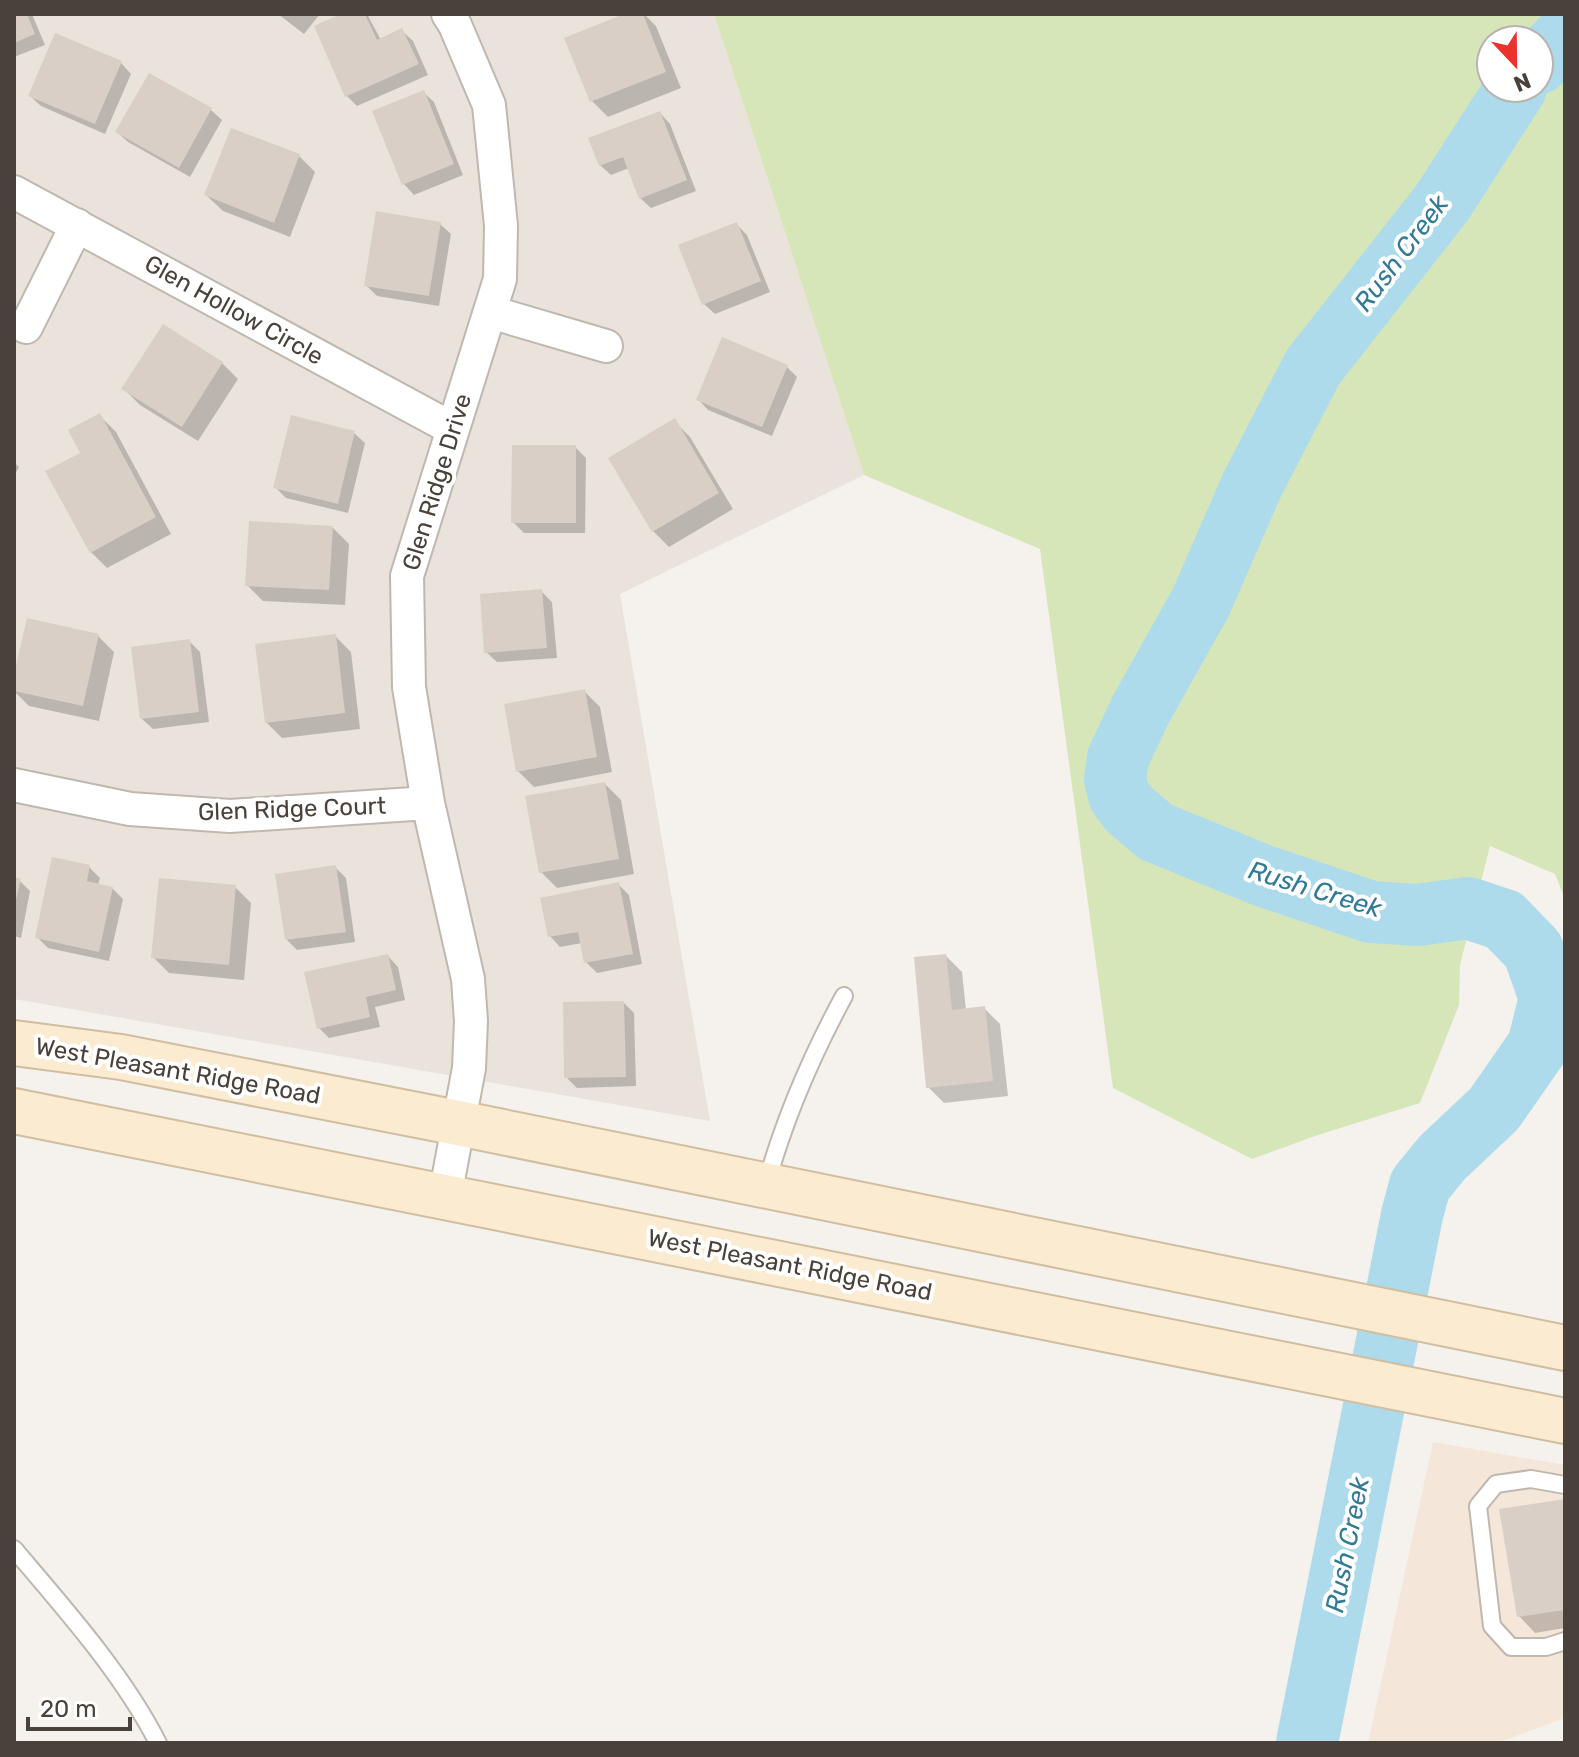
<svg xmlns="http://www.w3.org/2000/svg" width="1579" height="1757" viewBox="0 0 1579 1757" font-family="Rubik,sans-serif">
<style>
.residential{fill:#e9e3db}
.commercial{fill:#f5e6da}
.green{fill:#d7e6b9;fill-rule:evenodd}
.shadow{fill:#0003}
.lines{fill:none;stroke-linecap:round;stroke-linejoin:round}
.river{stroke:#aedbec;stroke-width:62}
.building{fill:#d9cfc6}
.lane-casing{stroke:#c0b8af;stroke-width:20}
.street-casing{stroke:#c0b8af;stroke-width:36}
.secondary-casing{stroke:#d1bea0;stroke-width:48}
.lane{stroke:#fff;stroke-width:16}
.street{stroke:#fff;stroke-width:32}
.secondary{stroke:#fbebd1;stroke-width:44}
.labels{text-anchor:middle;stroke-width:8;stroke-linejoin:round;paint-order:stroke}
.street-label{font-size:24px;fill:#4a423a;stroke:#fff}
.water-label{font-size:26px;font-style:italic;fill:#337a97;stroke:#fff}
</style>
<rect width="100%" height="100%" fill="#f5f2ed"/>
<path class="residential" d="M14,14H714L864,475L620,594L710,1121L14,999Z"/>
<path class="commercial" d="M1433,1442L1565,1465V1718L1497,1743H1368Z"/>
<path class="green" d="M714,14H1565V899L1555,874L1490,846L1460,965L1459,1005L1420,1103L1315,1136L1252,1159L1113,1088L1040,549L864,475ZM1491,40H1539V88H1491Z"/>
<path class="shadow" d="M14,14H32L45,45L14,57Z
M278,14H320L304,34Z
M346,14H367L381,40L402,31L413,41L428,75L357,106L347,96Z
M630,14H644L656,26L681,88L608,117L592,101Z
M121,63L131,74L105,134L41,106L30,96Z
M150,75L211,110L222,120L190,177L128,142L117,132Z
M423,92L434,102L463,175L414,195L404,184Z
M660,113L670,124L696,191L651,208L640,198L629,168L611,175L600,165Z
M232,130L299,156L315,172L290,237L223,211L206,195Z
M440,224L451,234L439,306L377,296L366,285Z
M736,224L747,235L770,292L715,314L704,304Z
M222,363L238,379L198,441L140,405L124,389Z
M787,367L797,377L772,436L708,410L698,399Z
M100,416L116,432L171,534L107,568L91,552L83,454Z
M674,421L690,437L733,509L669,547L653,531Z
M354,433L365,443L348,513L286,498L275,487Z
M575,447L586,458L585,533H524L513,522Z
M14,462L19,467L14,476Z
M333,528L349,544L345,605L263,601L247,585Z
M541,591L552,602L557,658L497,662L486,652Z
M98,636L114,652L99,721L29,706L14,691V683Z
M335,636L351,652L360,729L282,738L266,722Z
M189,641L200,652L209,722L153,729L142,719Z
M584,691L600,707L612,772L534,787L518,771Z
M605,784L621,800L634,874L557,888L541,872Z
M89,867L100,878L98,885L112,888L123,899L109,961L48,948L37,937Z
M335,867L346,878L355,942L297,950L287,940Z
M14,879L20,881L30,891L21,938L14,936Z
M618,884L629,895L642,964L597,973L586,962L582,943L560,947L550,936Z
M235,887L251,903L244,980L169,973L153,957Z
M388,956L398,967L405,1000L375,1007L380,1027L329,1038L319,1028Z
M946,956L962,972L966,1010L984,1008L1000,1024L1008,1096L944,1103L928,1087Z
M624,1003L634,1013L636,1086L577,1088L566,1077Z
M1565,1501V1628L1535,1633L1519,1616Z"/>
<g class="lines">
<path class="river" d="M1539,63L1565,36
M1307,1743L1412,1215L1420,1185L1442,1158L1494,1109L1538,1046L1550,998L1533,950L1504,920L1468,908L1418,915L1371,912L1264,876L1156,832L1130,810L1119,796L1115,779L1118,758L1141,709L1201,602L1252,485L1313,367L1442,203L1516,88"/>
</g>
<path class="building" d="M14,14H27L35,34L14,43Z
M341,14H365L377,40L402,28L419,64L345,97L314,26Z
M624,14H643L666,72L590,102L564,38Z
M55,33L122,61L95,124L28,96Z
M149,73L212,108L179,168L115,132Z
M424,90L454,164L402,185L372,111Z
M660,111L687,180L639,199L623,157L599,166L588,138Z
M231,128L300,154L274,223L204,195Z
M376,211L441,222L429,296L364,286Z
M737,222L761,281L702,305L678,245Z
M163,324L223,362L182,427L121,389Z
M722,337L788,365L762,427L696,400Z
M100,413L156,517L90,553L45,471L80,453L68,430Z
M291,415L355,431L338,504L273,488Z
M675,418L719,493L652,532L608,458Z
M512,445H576V523H511Z
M249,521L333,526L329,590L245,586Z
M542,589L547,648L484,653L480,594Z
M27,618L99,634L83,706L14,691V674Z
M336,634L345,713L265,723L255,644Z
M190,639L199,712L140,719L131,647Z
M585,689L597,757L516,772L504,704Z
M605,782L619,859L539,873L525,796Z
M52,857L90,865L87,881L113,887L99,952L35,938Z
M336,865L346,932L285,940L275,874Z
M14,877L21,879L15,904H14Z
M159,878L236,885L229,965L151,958Z
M619,882L633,954L584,963L578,932L548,937L540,898Z
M388,954L396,990L366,997L370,1017L317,1029L304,972Z
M946,954L952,1010L985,1006L993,1081L926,1088L914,957Z
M624,1001L626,1077L564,1078L563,1002Z
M1565,1499V1610L1517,1617L1499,1509Z"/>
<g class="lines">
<g class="lane-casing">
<path id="lane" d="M766,1185C784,1120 812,1055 844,996
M1565,1485L1531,1479L1496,1484L1478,1506L1492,1626L1511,1647H1546L1565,1641
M14,1549C64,1608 123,1674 158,1743"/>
</g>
<g class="street-casing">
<path id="street" d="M14,192L453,429
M490,312L606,346
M26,327L77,225
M14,785L130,809L230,816L428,803
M445,1196L469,1068L471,1021L468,979L428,803L409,687L407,576L500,279L501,226L489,105L455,25L448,14"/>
</g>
<g class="secondary-casing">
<path id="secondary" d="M14,1043L121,1057L458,1123L1565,1348
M14,1111L1565,1421"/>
</g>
<use href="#lane" class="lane"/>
<use href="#street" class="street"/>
<use href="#secondary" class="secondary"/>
</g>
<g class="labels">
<g class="street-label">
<text transform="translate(234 310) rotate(29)" y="8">Glen Hollow Circle</text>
<text transform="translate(437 482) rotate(-73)" y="8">Glen Ridge Drive</text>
<text transform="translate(292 809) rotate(-2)" y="8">Glen Ridge Court</text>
<text transform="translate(178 1071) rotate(10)" y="8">West Pleasant Ridge Road</text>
<text transform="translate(790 1265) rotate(11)" y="8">West Pleasant Ridge Road</text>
</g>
<g class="water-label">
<text transform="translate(1401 253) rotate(-53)" y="9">Rush Creek</text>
<text transform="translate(1315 889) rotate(17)" y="9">Rush Creek</text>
<text transform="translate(1347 1545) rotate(-79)" y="9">Rush Creek</text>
</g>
</g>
<rect width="1579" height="1757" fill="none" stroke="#4a423a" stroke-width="32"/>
<g transform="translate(1515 64) rotate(158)"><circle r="38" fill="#ffffff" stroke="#b7b3b0" stroke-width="2"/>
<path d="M0-6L14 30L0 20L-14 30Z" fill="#eb322e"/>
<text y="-12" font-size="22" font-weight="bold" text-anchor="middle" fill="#4a423a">N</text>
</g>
<path d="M28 1717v12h102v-12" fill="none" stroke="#4a423a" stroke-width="4"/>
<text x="40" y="1717" font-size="24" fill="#4a423a" stroke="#ffffff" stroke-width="6" paint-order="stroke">20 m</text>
</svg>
